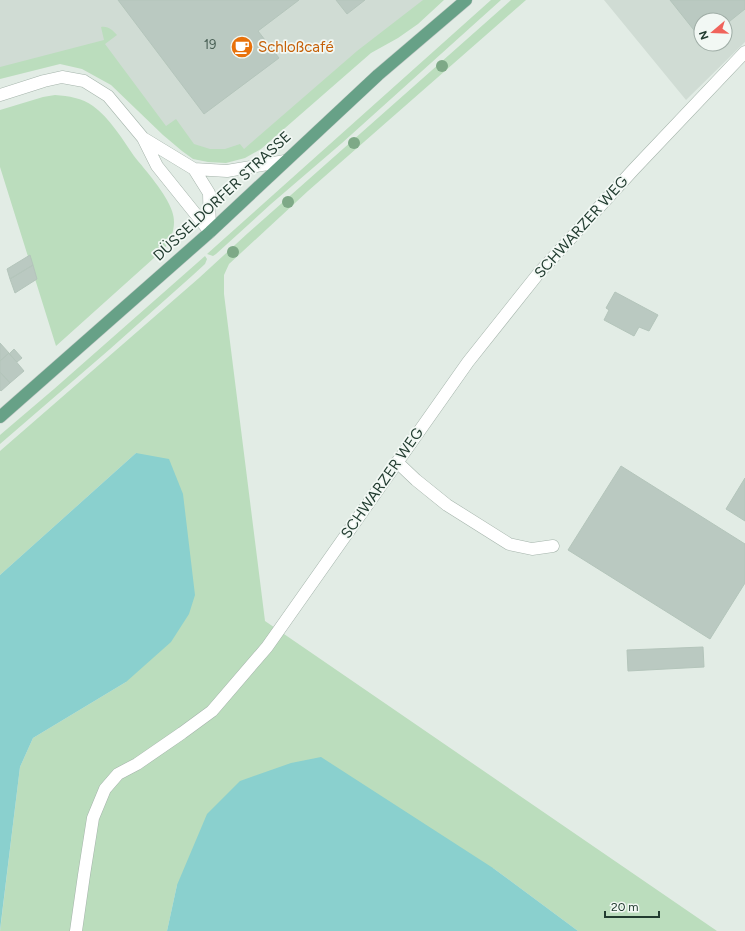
<svg xmlns="http://www.w3.org/2000/svg" width="745" height="931" viewBox="0 0 745 931" font-family="Figtree,sans-serif">
<style>
.built{fill:#d0dcd4;fill-rule:evenodd}
.green{fill:#bbddbd}
.water{fill:#8ad0ce}
.building{fill:#bac9c1;stroke:#b4c5bb}
.lines{fill:none;stroke-linecap:round;stroke-linejoin:round}
.minor-casing{stroke:#a5b4ab;stroke-width:13}
.major-casing{stroke:#c1c8c5;stroke-width:13}
.minor{stroke:#fff;stroke-width:12}
.major{stroke:#67a187;stroke-width:12}
.tree{fill:#7ea987}
.labels{text-anchor:middle;stroke-width:3.5;stroke-linejoin:round;paint-order:stroke}
.number-label{font-size:13px;fill:#485f54}
.food-label{font-size:15px;fill:#c56008;stroke:#f2f8f4;text-anchor:start}
.street-label{font-size:15px;fill:#223c30;stroke:#f2f8f4}
</style>
<rect width="100%" height="100%" fill="#e2ece5"/>
<path class="built" d="M0,0H434L237,155L183,146L91,53L0,75Z
M604,0H745V42L686,100ZM701,20H725V44H701Z"/>
<path class="green" d="M423,0H444L418,24L398,38L371,53L261,149L245,158L226,163L208,162L193,159L182,151L163,135L111,85L82,69L60,64L0,79V67L104,40L101,27C109,26 112,30 117,35L105,44L166,126L176,119L194,144L210,149H225L240,144L244,149L357,51Z
M491,0H501L342,143L271,204L216,254L213,256L207,254Z
M511,0H526L308,191L229,264L224,275V294L265,621L717,931H578L493,868L177,885L167,931H0L20,767L33,738L126,682L136,453L0,575V451L199,278L248,233Z
M55,95C69,96 82,98 93,106C109,117 123,140 134,156C146,171 166,193 172,211C177,225 172,238 164,249L56,346L0,167V110L43,97Z
M205,256L207,259L205,264L193,275L110,349L0,444V435L54,389Z"/>
<path class="water" d="M136,453L169,459L183,494L195,595L189,614L171,642L126,682L33,738L20,767L0,930V575Z
M321,757L493,868L578,931H167L177,885L207,814L240,781L291,763Z"/>
<path class="building" d="M118,0H299L258,31L279,58L204,114Z
M336,0H365L347,14Z
M670,0H745V9L725,25V20H701V39Z
M30,255L33,265L10,279L7,269Z
M33,265L37,279L15,293L10,279Z
M615,292L658,315L649,331L639,327L634,336L604,320L609,310L606,308Z
M0,343L9,353L0,361Z
M14,349L22,358L17,362L9,354Z
M9,353L24,371L10,383L0,372V361Z
M0,372L10,383L1,391L0,390Z
M621,466L745,544V583L710,639L568,550Z
M745,478V521L726,509Z
M703,647L704,667L628,671L627,650Z"/>
<g class="lines">
<g class="minor-casing">
<path id="minor" d="M0,95L44,81L62,77L84,81L108,96L143,138L157,166L210,232
M143,138L194,169L209,193L210,232
M194,169L227,171L285,161
M397,462L416,480L447,505L509,544L532,549L553,546
M76,931L84,875L93,818L105,789L118,774L137,764L182,733L212,711L267,647L468,362L538,274L634,169L745,52"/>
</g>
<g class="major-casing">
<path id="major" d="M0,417L210,232L378,75L466,0"/>
</g>
<use href="#minor" class="minor"/>
<use href="#major" class="major"/>
</g>
<g class="tree">
<circle cx="442" cy="66" r="6"/>
<circle cx="354" cy="143" r="6"/>
<circle cx="288" cy="202" r="6"/>
<circle cx="233" cy="252" r="6"/>
</g>
<defs>
<g id="cafe-disc" transform="scale(1.15)"><circle r="9.5" fill="#e8710a" stroke="#f2f8f4"/><path d="M-5.5-4.5H6V0H3Q3 3.5 0 3.5H-2.5Q-5.5 3.5-5.5 0ZM3-3.2v2h1.7v-2ZM-6 4.5H4V6H-6Z" fill="#fff"/></g>
</defs>
<g fill-rule="evenodd">
<use href="#cafe-disc" x="242" y="47"/>
</g>
<g class="labels">
<g class="number-label">
<text x="210" y="49">19</text>
</g>
<g class="food-label">
<text x="258" y="52">Schloßcafé</text>
</g>
<g class="street-label">
<text transform="translate(222 196) rotate(-43)" y="5">DÜSSELDORFER STRASSE</text>
<text transform="translate(581 227) rotate(-48)" y="5">SCHWARZER WEG</text>
<text transform="translate(382 483) rotate(-55)" y="5">SCHWARZER WEG</text>
</g>
</g>
<g transform="translate(713 32) rotate(251)"><circle r="19" fill="#f2f8f4" stroke="#9fada6"/>
<path d="M0-3L7 15L0 10L-7 15Z" fill="#f0635b"/>
<text y="-6" font-size="11" font-weight="bold" text-anchor="middle" fill="#223c30">N</text>
</g>
<path d="M605 911v6h54v-6" fill="none" stroke="#223c30" stroke-width="2"/>
<text x="611" y="911" font-size="12" fill="#223c30" stroke="#f2f8f4" stroke-width="3" paint-order="stroke">20 m</text>
</svg>
